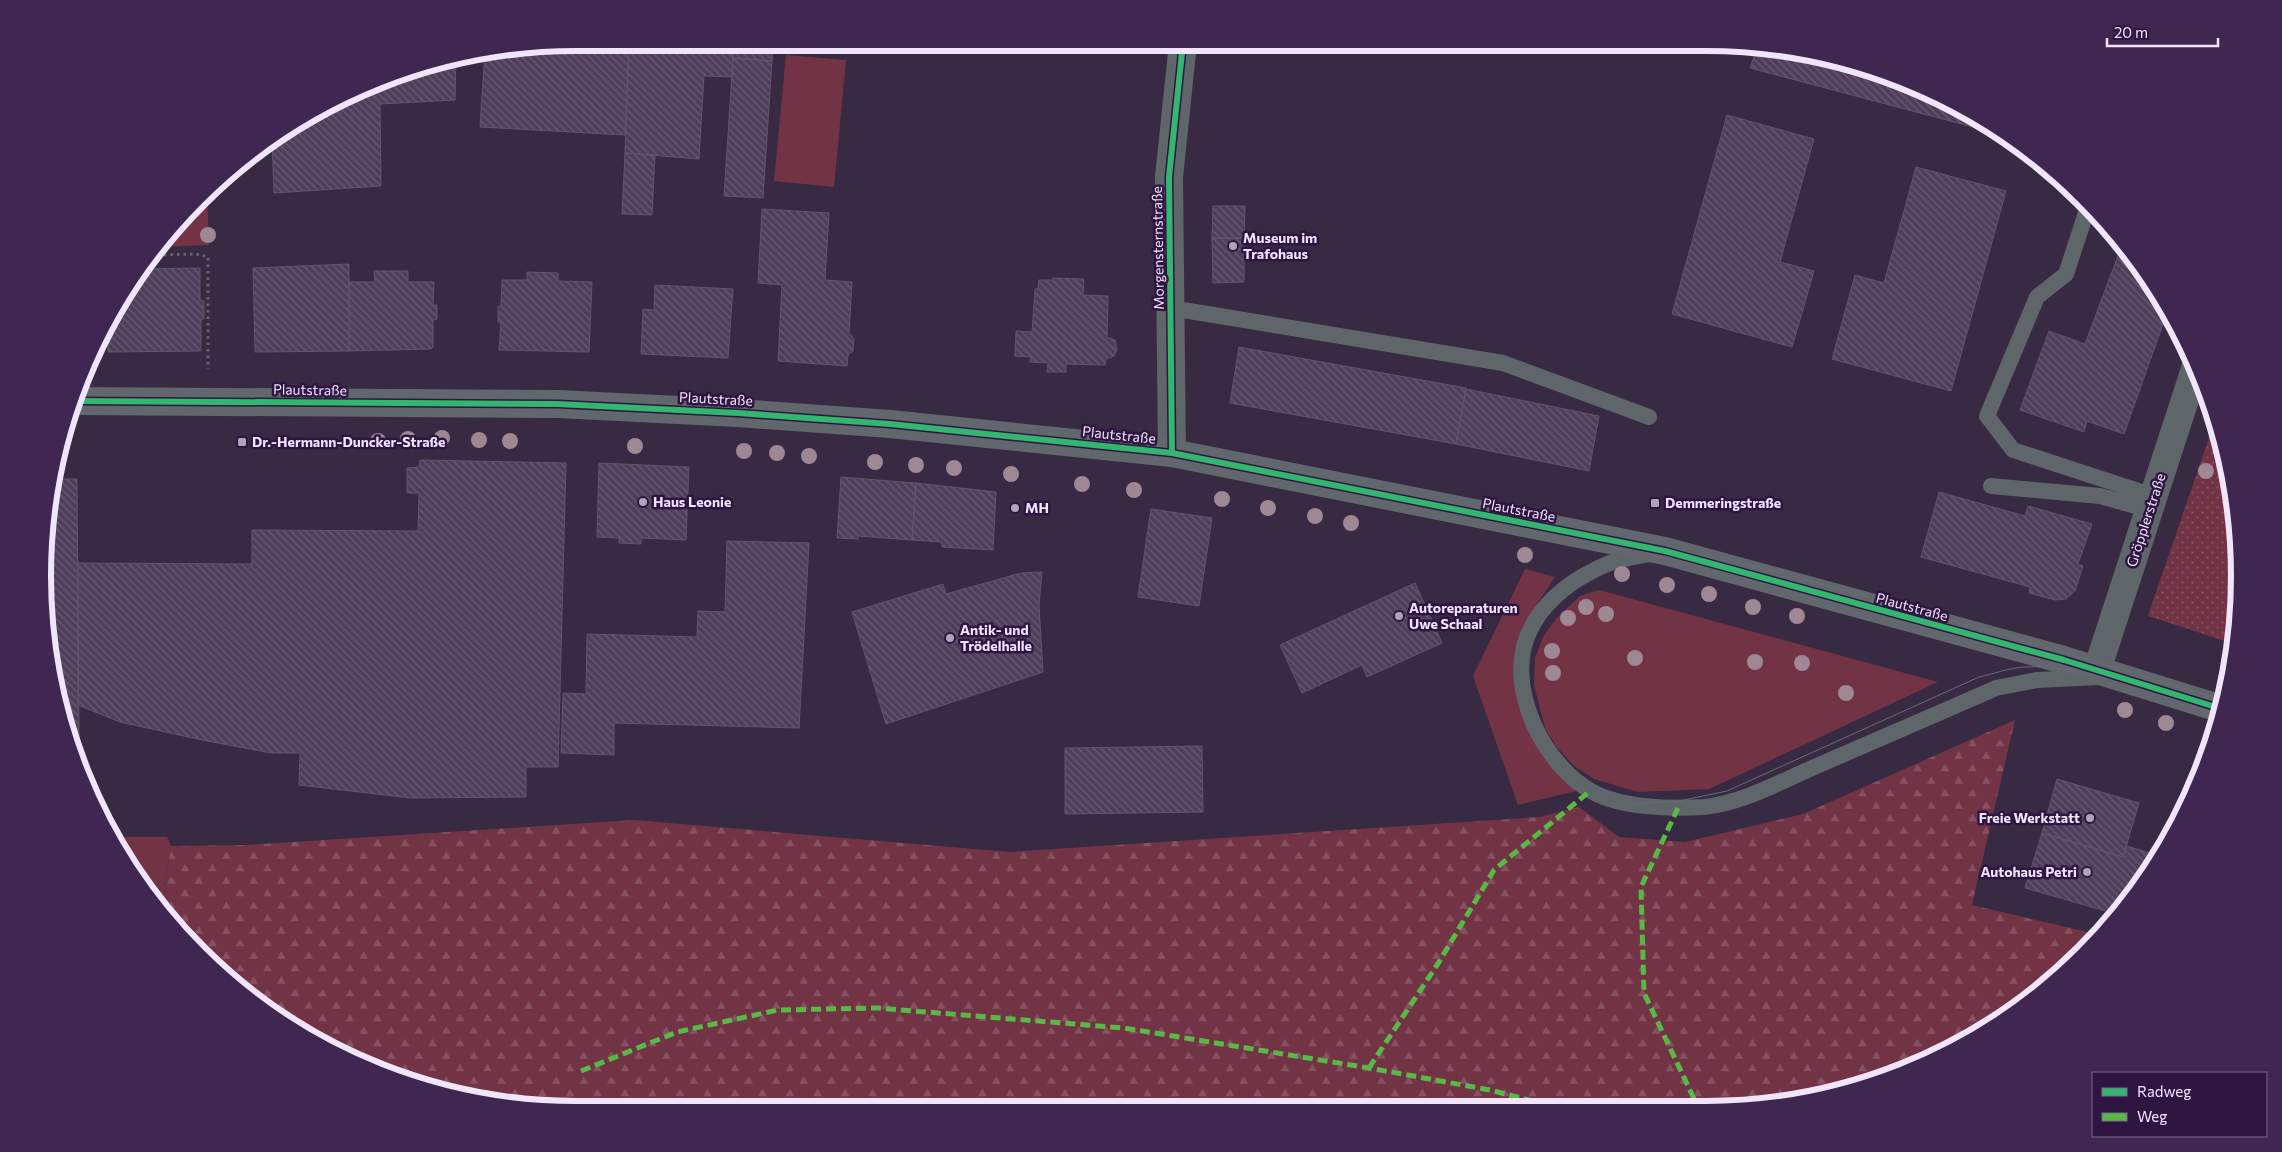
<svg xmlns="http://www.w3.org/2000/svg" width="2282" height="1152" viewBox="0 0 2282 1152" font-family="Commissioner,sans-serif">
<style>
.grass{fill:#723445}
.forest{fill:url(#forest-firs)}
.park{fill:url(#park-dots)}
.building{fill:url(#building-back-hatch);stroke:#605569}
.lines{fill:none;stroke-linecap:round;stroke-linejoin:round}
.path{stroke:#65646e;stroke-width:3;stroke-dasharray:2.5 4;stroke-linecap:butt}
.service{stroke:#5e6669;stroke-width:16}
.minor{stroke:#5e6669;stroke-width:28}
.secondary{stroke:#61676d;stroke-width:28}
.tram{stroke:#6b6a75;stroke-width:1}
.quiet{stroke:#58b947;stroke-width:5;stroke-dasharray:10 5;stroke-linecap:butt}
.cycleway-casing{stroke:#2f1642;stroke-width:9}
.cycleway{stroke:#33b770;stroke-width:6}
.tree{fill:#9f8794}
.poi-dot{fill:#b0a4bb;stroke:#2f1642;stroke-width:2}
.labels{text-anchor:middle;stroke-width:5;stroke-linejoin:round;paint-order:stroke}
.poi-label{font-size:14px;font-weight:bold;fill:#f1e5fc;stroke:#2f1642;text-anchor:start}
.street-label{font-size:14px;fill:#f1e5fc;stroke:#2f1642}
.rim{fill:none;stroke:#f1e5fc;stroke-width:6}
</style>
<defs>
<pattern id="forest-firs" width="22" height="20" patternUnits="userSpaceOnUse" patternTransform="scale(1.25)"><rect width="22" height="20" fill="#723445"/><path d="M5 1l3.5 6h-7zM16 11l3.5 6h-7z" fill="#875161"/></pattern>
<pattern id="park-dots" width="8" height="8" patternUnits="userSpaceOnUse" patternTransform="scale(1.25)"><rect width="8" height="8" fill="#723445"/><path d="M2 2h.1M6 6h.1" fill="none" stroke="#875161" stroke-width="1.8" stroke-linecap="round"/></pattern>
<pattern id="building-back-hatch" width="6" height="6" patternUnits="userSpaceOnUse" patternTransform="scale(1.25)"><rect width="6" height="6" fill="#4f3e5b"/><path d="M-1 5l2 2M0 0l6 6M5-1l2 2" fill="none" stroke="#695a73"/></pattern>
</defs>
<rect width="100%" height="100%" fill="#382a42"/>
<path class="grass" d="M786,55L846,60L834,187L774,181Z
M207,194L209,245L157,247L175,224Z
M1525,569L1555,577L1526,620L1519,645L1532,736L1545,760L1576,791L1518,805L1473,676Z
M1599,590L1938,682L1709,789L1638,792L1594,779L1574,766L1556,746L1545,728L1534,685L1535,658L1543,637L1556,619L1580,596Z
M112,837H167L171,846L162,908L133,873Z"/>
<path class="forest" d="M2015,720L1972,905L2100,935L2031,999L1910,1069L1776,1105L541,1108L438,1091L340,1055L279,1019L199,953L162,908L171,846L247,845L634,820L1010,852L1540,817L1579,807L1619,837L1685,842L1803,814Z"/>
<path class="park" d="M2215,420L2235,506L2238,611L2228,642L2148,616Z"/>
<path class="building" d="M576,42L629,43L625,135L480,127L485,51Z
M629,43H734L732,77L704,76L699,159L625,153Z
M734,43H773L772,61L733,58Z
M1065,43H1098V47Z
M1758,46L1844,61L1942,97L2003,135L1750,68Z
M456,57L455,100L380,104L381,186L274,193L272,139L310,114L404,71Z
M733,58L772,61L763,198L724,196Z
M1727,115L1814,139L1780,262L1814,271L1792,347L1672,314Z
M625,153L655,155L652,215L622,214Z
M1916,167L2006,191L1951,391L1832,359L1855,275L1884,283Z
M1213,206H1245L1244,238H1212Z
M762,209L829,213L825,280L852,282L849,333L854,339L853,351L848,355L847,366L778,361L782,285L758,283Z
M1212,238H1244V282L1213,283Z
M2122,245L2168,310L2124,434L2087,421L2084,432L2020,410L2049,331L2085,344Z
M349,264V351L255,352L253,268Z
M200,268V300L204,301V319H201V351L108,352L109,324L132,280L141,269Z
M374,271H408V282H434L433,305H437V319L433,320V347L431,349L349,351V282H375Z
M527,272L558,273V281L592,282L589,352L499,350L501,322H498V306H501L502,280H527Z
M1053,278L1084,279L1083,295L1108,296L1107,337L1115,340L1117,350L1114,356L1106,359L1105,365L1066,364V372H1047L1048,363L1030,362L1031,357L1015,356L1016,331L1032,332L1035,289H1038L1039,280H1053Z
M655,285L733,289L728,358L641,354L643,309L654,310Z
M1239,347L1466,388L1456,444L1230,403Z
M1466,389L1599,416L1589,471L1456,444Z
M420,460L566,463L558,767H526V797L411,798L299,785L300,753H271L202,740L120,722L78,705V563L252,564V530L418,531L419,493H407V468L419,467Z
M599,463L689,467L686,540L641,538V544L619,543V538L597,537Z
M841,477L916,483L912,540L858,536V539L837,538Z
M52,479H77L79,738L69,735L61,714L47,645L44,541Z
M916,483L996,492L993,550L942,547V542L912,540Z
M1939,492L2025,516L2028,506L2092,524L2078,564L2083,566L2075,591L2066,599L2055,600L2029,593L2030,587L1921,557Z
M1151,509L1212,518L1199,606L1138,597Z
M727,541L809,543L799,728L614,723V755L561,753L563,693L586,694L587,634L697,637L698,611L725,612Z
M1042,572L1039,606L1043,672L886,724L852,612L943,584L946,594L1021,573Z
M1415,583L1442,643L1367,677L1362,665L1302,693L1280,645Z
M1202,746L1203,812L1065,814V748Z
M2057,779L2139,803L2123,857L2042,833Z
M2042,833L2123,857L2127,846L2156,855L2116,914L2025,888Z"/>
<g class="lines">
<path class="path" d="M151,255L196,254L208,257V369"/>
<path class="service" d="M2088,207L2066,274L2037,297L1987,416L2013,450L2154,496
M1171,308L1503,363L1649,417
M1991,486L2100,496L2150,510
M1650,554C1640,556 1630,557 1620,560C1603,564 1586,574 1572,583C1520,620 1509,667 1534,725C1546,751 1566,777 1591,791C1620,808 1671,809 1704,807C1742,803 1778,783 1812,768C1874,741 1935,715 1996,688L2037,680L2099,677"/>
<path class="minor" d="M1172,453L1169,177L1183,43
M2097,670L2195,369"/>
<path class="secondary" d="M74,401L558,404L738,413L890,424L1172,453L1665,551L2064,660L2222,709"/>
<path class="tram" d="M1665,551L1758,567L2012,637L2224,700
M1634,804L1679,801L1727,791L1979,677C1993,674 2009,668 2024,667C2082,663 2165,697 2221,715"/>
<path class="quiet" d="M1678,808L1641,887L1644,993L1697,1105
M1369,1068L1439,962L1494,870L1590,791
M581,1071L677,1032L778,1010L877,1008L1124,1028L1369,1068L1490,1090L1552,1106"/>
<g class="cycleway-casing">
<path id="cycleway" d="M74,401L558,404L738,413L890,424L1172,453L1665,551L2064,660L2222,709
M1172,453L1169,177L1183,43"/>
</g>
<use href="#cycleway" class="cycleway"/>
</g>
<g class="tree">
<circle cx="208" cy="235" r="8"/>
<circle cx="442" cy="438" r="8"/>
<circle cx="408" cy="439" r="8"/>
<circle cx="479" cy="440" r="8"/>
<circle cx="378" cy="441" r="8"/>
<circle cx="510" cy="441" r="8"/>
<circle cx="635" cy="446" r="8"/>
<circle cx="744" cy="451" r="8"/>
<circle cx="777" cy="453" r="8"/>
<circle cx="809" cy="456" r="8"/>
<circle cx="875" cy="462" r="8"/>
<circle cx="916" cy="465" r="8"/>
<circle cx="954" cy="468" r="8"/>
<circle cx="2206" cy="471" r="8"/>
<circle cx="1011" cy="474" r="8"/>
<circle cx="1082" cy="484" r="8"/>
<circle cx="1134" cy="490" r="8"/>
<circle cx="1222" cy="499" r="8"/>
<circle cx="1268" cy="508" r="8"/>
<circle cx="1315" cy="516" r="8"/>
<circle cx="1351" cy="523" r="8"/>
<circle cx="1525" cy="555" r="8"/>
<circle cx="1622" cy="574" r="8"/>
<circle cx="1667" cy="585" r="8"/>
<circle cx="1709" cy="594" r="8"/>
<circle cx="1586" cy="607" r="8"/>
<circle cx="1753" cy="607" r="8"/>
<circle cx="1606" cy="614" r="8"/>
<circle cx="1797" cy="616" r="8"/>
<circle cx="1568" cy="618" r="8"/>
<circle cx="1552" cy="651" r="8"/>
<circle cx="1635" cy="658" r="8"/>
<circle cx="1755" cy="662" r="8"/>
<circle cx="1802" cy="663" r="8"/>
<circle cx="1553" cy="673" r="8"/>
<circle cx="1846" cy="693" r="8"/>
<circle cx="2125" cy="710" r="8"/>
<circle cx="2166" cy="723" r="8"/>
</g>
<g class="poi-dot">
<circle cx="1233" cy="246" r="5"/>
<rect x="237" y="437" width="10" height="10" rx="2.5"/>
<circle cx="643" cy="502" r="5"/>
<rect x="1650" y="498" width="10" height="10" rx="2.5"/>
<circle cx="1015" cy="508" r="5"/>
<circle cx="1399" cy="616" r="5"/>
<circle cx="950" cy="638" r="5"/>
<circle cx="2090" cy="818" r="5"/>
<circle cx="2087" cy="872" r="5"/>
</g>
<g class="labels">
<g class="poi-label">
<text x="1243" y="243">Museum im<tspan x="1243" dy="16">Trafohaus</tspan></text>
<text x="252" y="447">Dr.-Hermann-Duncker-Straße</text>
<text x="653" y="507">Haus Leonie</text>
<text x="1665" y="508">Demmeringstraße</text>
<text x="1025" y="513">MH</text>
<text x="1409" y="613">Autoreparaturen<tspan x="1409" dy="16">Uwe Schaal</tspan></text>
<text x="960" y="635">Antik- und<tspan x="960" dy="16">Trödelhalle</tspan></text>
<text x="2080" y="823" text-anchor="end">Freie Werkstatt</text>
<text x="2077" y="877" text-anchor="end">Autohaus Petri</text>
</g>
<g class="street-label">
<text transform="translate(1158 248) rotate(-91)" y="5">Morgensternstraße</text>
<text transform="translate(310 390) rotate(1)" y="5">Plautstraße</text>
<text transform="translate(716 399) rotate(3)" y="5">Plautstraße</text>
<text transform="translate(1119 435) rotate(6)" y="5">Plautstraße</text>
<text transform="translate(1519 510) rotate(11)" y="5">Plautstraße</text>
<text transform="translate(2146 520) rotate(-72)" y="5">Gröpplerstraße</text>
<text transform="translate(1912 607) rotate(15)" y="5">Plautstraße</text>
</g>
</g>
<path d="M0 0H2282V1152H0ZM576 51H1706A525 525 0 0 1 2231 576V576A525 525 0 0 1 1706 1101H576A525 525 0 0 1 51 576V576A525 525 0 0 1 576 51Z" fill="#3f2751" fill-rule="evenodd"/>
<path class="rim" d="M576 51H1706A525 525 0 0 1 2231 576V576A525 525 0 0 1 1706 1101H576A525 525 0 0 1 51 576V576A525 525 0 0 1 576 51Z"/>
<rect x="2092" y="1072" width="175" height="65" fill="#2f1642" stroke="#7d698c"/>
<rect x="2102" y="1088" width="25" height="8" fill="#33b770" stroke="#7d698c"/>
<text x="2137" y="1097" font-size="15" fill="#f1e5fc">Radweg</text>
<rect x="2102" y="1113" width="25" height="8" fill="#58b947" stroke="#7d698c"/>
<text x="2137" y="1122" font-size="15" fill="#f1e5fc">Weg</text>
<path d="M2107 38v8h111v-8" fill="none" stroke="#f1e5fc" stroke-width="2.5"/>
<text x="2114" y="38" font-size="15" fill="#f1e5fc" stroke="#2f1642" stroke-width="4" paint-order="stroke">20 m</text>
</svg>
